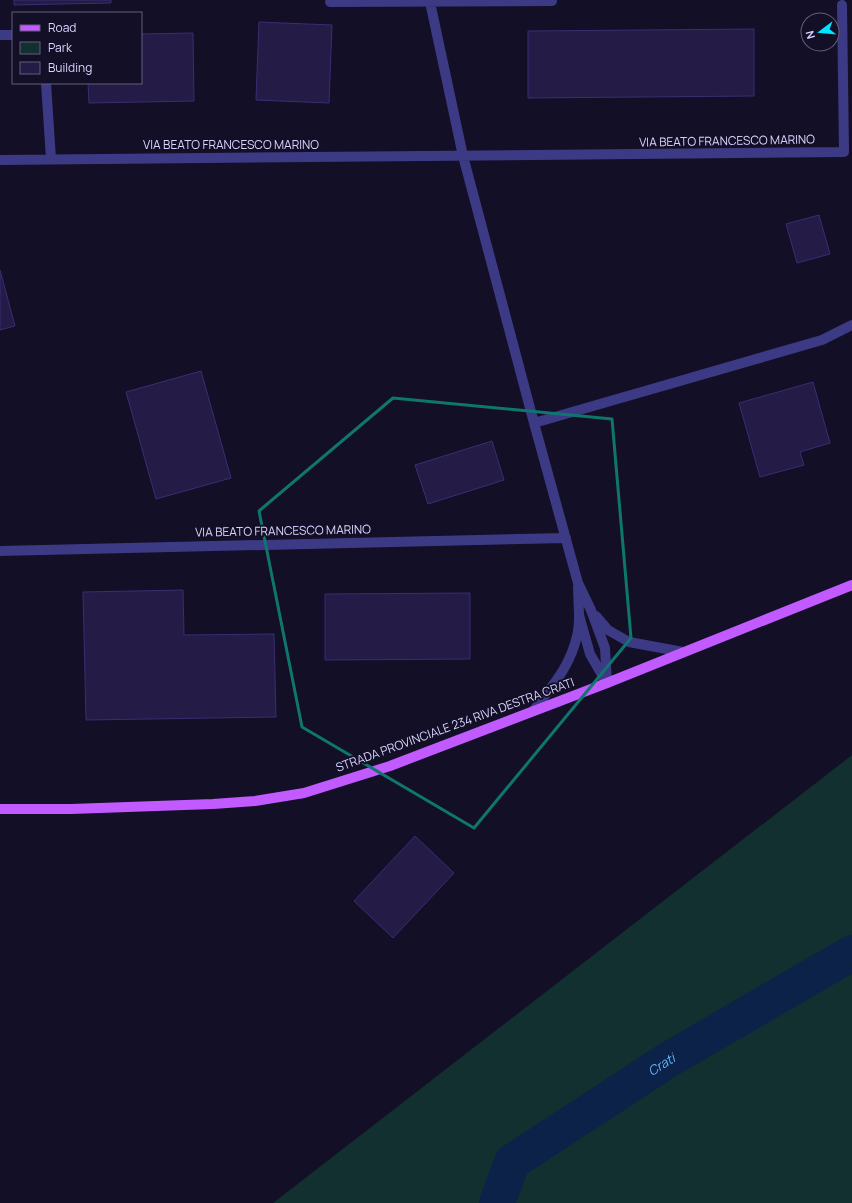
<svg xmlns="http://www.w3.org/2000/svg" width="852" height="1203" viewBox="0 0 852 1203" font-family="Manrope,sans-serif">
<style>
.green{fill:#12302f}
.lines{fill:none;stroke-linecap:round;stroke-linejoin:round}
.river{stroke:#0c2248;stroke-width:36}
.building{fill:#241b47;stroke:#3b2d73}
.minor{stroke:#3d3a85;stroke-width:10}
.major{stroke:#c25bff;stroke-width:10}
.marked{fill:none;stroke:#0f766e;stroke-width:3;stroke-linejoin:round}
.labels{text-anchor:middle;stroke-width:4;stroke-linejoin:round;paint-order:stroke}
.street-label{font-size:12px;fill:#d9d4ff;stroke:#130f26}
.water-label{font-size:13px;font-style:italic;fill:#62b6ff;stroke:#130f26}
</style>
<rect width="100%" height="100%" fill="#130f26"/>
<path class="green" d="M852,755V1203H273Z"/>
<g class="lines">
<path class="river" id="s1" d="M497,1203L512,1162L668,1060L852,953"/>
</g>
<path class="building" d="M14,0H111V3L14,5Z
M259,22L332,25L329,103L256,100Z
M754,29V96L528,98V31Z
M193,33L194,101L89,103L88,83H141V34Z
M819,215L830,254L797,263L786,224Z
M0,270L15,326L0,330Z
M201,371L231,478L156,499L126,392Z
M813,382L830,443L800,452L804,465L760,477L739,403Z
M492,441L504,480L428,504L415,465Z
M183,590L184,635L274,634L276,717L86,720L83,592Z
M470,593V659L325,660V594Z
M415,836L454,873L393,938L354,901Z"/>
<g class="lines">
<path class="minor" d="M330,2L552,1
M430,2L463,156L534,423L578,583L591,610L605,648L607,683
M0,35H13
M46,83L51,159
M0,160L844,152L842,5
M534,423L822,340L852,325
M0,551L566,538
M578,587L579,615L590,654L605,680
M596,616L608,630L629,642L683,652
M534,710C552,686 570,667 577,636C579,629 579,622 579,615"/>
<path class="major" d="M0,809H71L213,804L255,801L304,793L390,766L607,683L852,585"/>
</g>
<path class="marked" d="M393,398L612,419L631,638L474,828L302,727L259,511Z"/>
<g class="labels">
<g class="street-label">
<text transform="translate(727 141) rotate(-1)" y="4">VIA BEATO FRANCESCO MARINO</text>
<text x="231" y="149">VIA BEATO FRANCESCO MARINO</text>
<text transform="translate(283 531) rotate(-1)" y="4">VIA BEATO FRANCESCO MARINO</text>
<text transform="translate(455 725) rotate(-20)" y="4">STRADA PROVINCIALE 234 RIVA DESTRA CRATI</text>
</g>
<g class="water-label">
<text dy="5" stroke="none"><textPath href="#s1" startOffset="222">Crati</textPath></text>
</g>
</g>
<rect x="12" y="12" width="130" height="72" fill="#130f26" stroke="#625e7d"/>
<rect x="20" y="25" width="20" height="6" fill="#c25bff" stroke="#625e7d"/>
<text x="48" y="32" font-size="12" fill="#d9d4ff">Road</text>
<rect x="20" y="42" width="20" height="12" fill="#12302f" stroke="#625e7d"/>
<text x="48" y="52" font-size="12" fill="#d9d4ff">Park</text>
<rect x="20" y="62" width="20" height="12" fill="#241b47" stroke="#625e7d"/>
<text x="48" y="72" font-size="12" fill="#d9d4ff">Building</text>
<g transform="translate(820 32) rotate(254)"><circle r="19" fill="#130f26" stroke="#625e7d"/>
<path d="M0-3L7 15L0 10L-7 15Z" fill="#00e5ff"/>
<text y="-6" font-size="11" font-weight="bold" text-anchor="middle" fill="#d9d4ff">N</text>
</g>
</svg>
